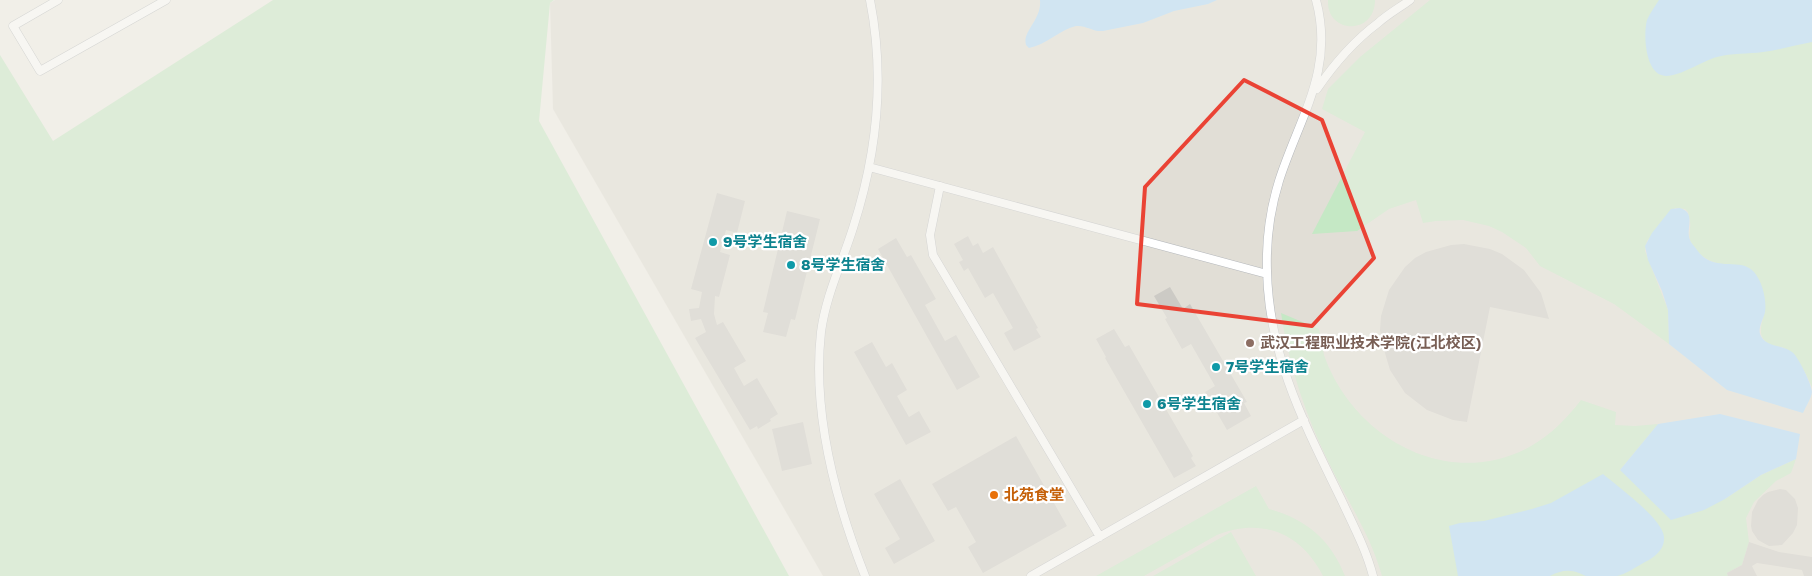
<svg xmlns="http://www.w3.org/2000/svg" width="1812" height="576" viewBox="0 0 1812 576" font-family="'Golos Text','Noto Sans SC',sans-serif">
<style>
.education{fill:#e1ded6}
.green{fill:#c5e8c5}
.water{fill:#aadaff}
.building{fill:#cccac5}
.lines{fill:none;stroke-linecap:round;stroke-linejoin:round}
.lane-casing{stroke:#b5b8bc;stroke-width:9}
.lane{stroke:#fff;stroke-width:8}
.marked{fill:none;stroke:#ea4335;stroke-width:4;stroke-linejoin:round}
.culture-dot{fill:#0f9aa8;stroke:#fff;stroke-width:2}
.education-dot{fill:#8d6e63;stroke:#fff;stroke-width:2}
.food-dot{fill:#e8710a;stroke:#fff;stroke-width:2}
.labels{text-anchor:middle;stroke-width:4.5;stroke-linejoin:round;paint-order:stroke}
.culture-label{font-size:15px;font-weight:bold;fill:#0d838f;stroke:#fff;text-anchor:start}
.education-label{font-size:15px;font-weight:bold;fill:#785e54;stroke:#fff;text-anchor:start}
.food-label{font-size:15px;font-weight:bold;fill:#c56008;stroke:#fff;text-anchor:start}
</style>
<rect width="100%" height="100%" fill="#f1efe8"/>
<path class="education" d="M555,0H1812V576H823L553,109L550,3Z"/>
<path class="green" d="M273,0H554L550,3L539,121L789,576H0V55L53,141Z
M1328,0H1375C1375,36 1326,34 1328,0Z
M1430,0H1812V387C1805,372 1799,359 1786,349C1781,346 1776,347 1771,345C1755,338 1762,323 1765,311L1727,265C1711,263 1696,256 1690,240C1689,236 1690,232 1690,228C1691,223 1689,217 1688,212L1685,209L1675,208L1647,241L1645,251L1668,310L1669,344L1614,304L1540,266L1526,248L1502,232L1489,226L1463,220L1436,221L1423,223L1416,200L1389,209L1357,231L1312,234L1365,132L1322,109L1328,89L1360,57Z
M1281,313L1319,329C1321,337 1322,346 1324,355C1353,438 1449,492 1531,446C1552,434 1567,418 1581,400L1616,412L1615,425L1635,426L1658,424L1620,470L1725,499L1761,475L1796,459L1791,473L1776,481L1754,502L1746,518L1749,542L1742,565L1727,573L1728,576H1382C1371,536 1348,502 1330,465C1306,417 1289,366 1281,313Z
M1256,486L1269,509C1306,519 1331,540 1345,576H1323C1301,533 1262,517 1217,535L1144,576H1096Z
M1231,532L1256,576H1153Z"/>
<path class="water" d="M1040,0H1217L1208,4L1174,11L1143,23L1103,31C1093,32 1086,25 1076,26C1061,29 1046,45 1029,48L1026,45C1022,31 1042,20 1040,0Z
M1659,0H1812V42C1796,45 1779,50 1763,52C1748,54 1731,53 1717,57C1702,61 1681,76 1666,76C1645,76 1643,34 1647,20C1650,13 1655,6 1659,0Z
M1680,208C1697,213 1685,229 1690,240C1691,243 1695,247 1697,250C1714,274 1740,256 1754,272C1762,281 1767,300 1765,312C1764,318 1758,327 1760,334C1765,348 1782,344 1792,352C1798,356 1812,385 1812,392C1811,399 1806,406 1803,413L1727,390L1669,344L1668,310L1662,291L1648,260L1645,246L1652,233L1671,209Z
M1720,414L1800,434L1796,459L1761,475L1725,499L1704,510L1671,520L1620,470L1658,424Z
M1603,474C1617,486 1663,519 1664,537C1665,549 1655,557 1645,562C1636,567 1626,574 1617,576C1609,576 1595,576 1586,576C1583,575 1582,574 1579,573C1569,569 1559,571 1550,576H1458L1449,526L1460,523L1484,521L1532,509L1551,503Z"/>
<path class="building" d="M717,193L745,201L737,233L726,230L720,252L730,255L719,297L715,296L714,314L717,325L723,322L746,361L734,368L744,386L757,378L778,414L770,419L771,421L758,429L757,426L750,430L695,338L706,332L701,319L691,321L689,309L699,308L702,292L691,289Z
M787,211L820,219L795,320L791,319L786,337L763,332L768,313L763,312Z
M968,236L973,246L978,243L983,253L993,247L1038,328L1036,329L1041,337L1014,351L1004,333L1013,328L993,293L985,298L968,268L964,271L959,262L963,260L954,244Z
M896,238L907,257L911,255L936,299L925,305L945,341L956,335L980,377L957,390L878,249Z
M1464,244L1490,249L1502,254L1524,270L1541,293L1549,319L1490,307L1467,422L1453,420L1427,410L1405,393L1390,370L1382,343L1380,330L1381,316L1389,290L1405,267L1415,258L1426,252L1451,245Z
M1170,287L1183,309L1190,304L1247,402L1244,403L1251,416L1227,430L1205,392L1215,386L1191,344L1182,349L1165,319L1167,318L1154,296Z
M1114,329L1125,347L1129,345L1193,456L1191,458L1196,466L1174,478L1105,358L1106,357L1096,339Z
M872,342L886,367L892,363L907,390L897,396L909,417L919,411L931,432L906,445L854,352Z
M803,422L812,464L782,471L772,429Z
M1016,436L1067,526L983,573L968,547L976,542L956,507L948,511L932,484Z
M900,479L935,541L894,564L885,548L900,539L874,494Z
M1780,489L1786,490L1795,499L1798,508L1797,525L1793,533L1782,545L1769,546L1758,540L1752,531L1751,526L1752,512L1758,500L1763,495L1768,492Z
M1749,542L1779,552L1812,557V576H1804L1802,570L1757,563L1752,566L1757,576H1728L1727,573L1742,565Z"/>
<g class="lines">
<g class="lane-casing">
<path id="lane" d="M58,0L13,26L40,71L166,0
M1316,0C1335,70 1299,118 1279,181C1270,210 1266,241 1267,271C1269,357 1304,423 1341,499C1353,525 1366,549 1373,576
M1317,89C1334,64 1354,41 1378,23C1388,14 1399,8 1410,0
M869,167L1267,274
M940,186L930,235L933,255L1100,537
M865,576C836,502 812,413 821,332C826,295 842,263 853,228C877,154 885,76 870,0
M1031,576L1304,420"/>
</g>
<use href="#lane" class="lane"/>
</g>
<path d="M0 0H1812V576H0ZM1244,80L1322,120L1374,258L1312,326L1137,304L1145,187Z" fill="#f1efe8" fill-opacity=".55" fill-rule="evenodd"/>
<path class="marked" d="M1244,80L1322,120L1374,258L1312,326L1137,304L1145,187Z"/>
<g class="culture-dot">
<circle cx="713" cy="242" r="5"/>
<circle cx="791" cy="265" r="5"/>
<circle cx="1216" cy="367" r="5"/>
<circle cx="1147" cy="404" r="5"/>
</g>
<circle class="education-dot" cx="1250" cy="343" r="5"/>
<circle class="food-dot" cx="994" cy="495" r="5"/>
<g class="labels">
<g class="culture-label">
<text x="723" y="247">9号学生宿舍</text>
<text x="801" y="270">8号学生宿舍</text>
<text x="1226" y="372">7号学生宿舍</text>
<text x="1157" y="409">6号学生宿舍</text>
</g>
<g class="education-label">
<text x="1260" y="348">武汉工程职业技术学院(江北校区)</text>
</g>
<g class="food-label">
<text x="1004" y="500">北苑食堂</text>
</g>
</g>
</svg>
